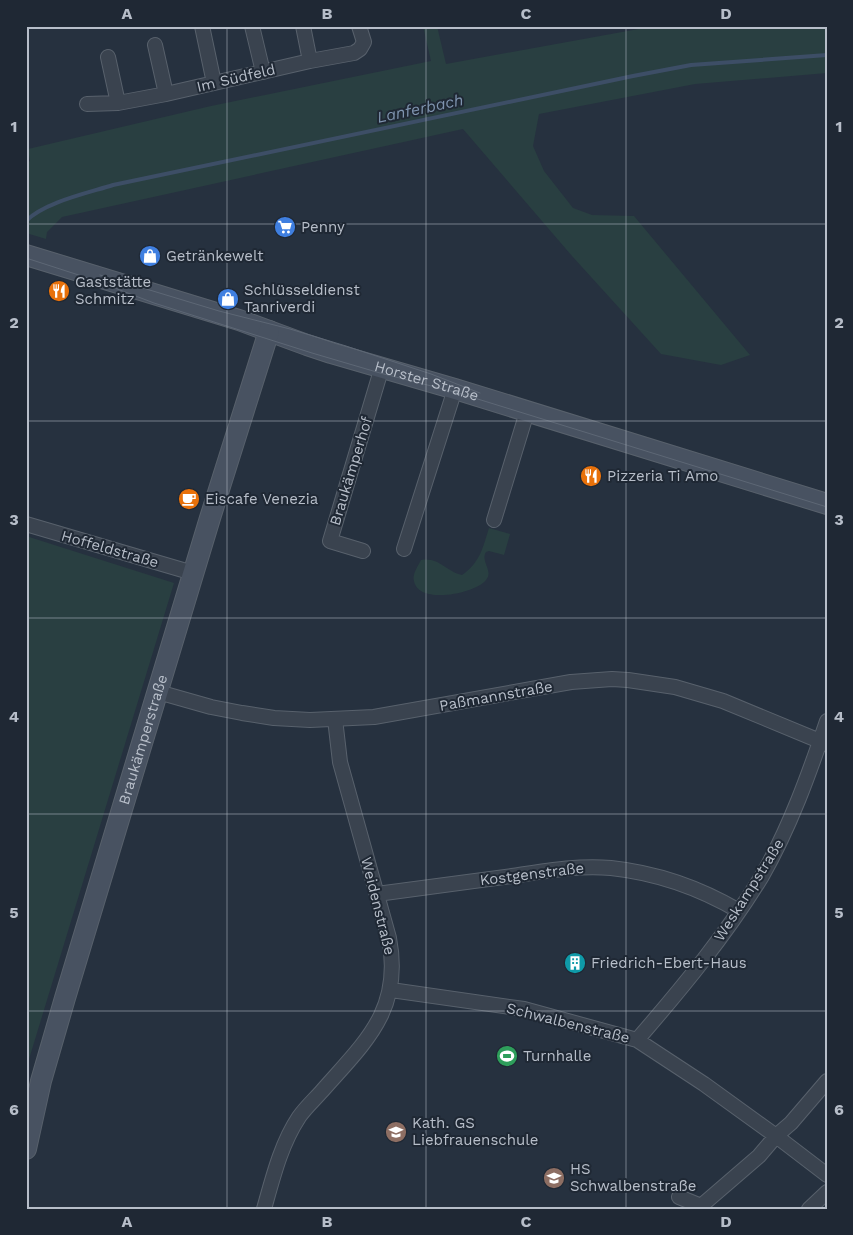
<svg xmlns="http://www.w3.org/2000/svg" width="853" height="1235" viewBox="0 0 853 1235" font-family="'Work Sans',sans-serif">
<style>
.green{fill:#293f41}
.lines{fill:none;stroke-linecap:round;stroke-linejoin:round}
.stream{stroke:#3d4e66;stroke-width:4}
.street-casing{stroke:#58616c;stroke-width:16}
.secondary-casing{stroke:#58616c;stroke-width:22}
.street{stroke:#3a434f;stroke-width:14}
.secondary{stroke:#485261;stroke-width:20}
.tram{stroke:#5d6775;stroke-width:1}
.grid{fill:none;stroke:#b7bec9;stroke-width:1;stroke-opacity:0.55}
.labels{text-anchor:middle;stroke-width:4;stroke-linejoin:round;paint-order:stroke}
.street-label{font-size:15px;fill:#b7bec9;stroke:#1f2834}
.poi-label{font-size:15px;fill:#b7bec9;stroke:#1f2834;text-anchor:start}
.water-label{font-size:16px;font-style:italic;fill:#7f94af;stroke:#1f2834}
.neatline{fill:none;stroke:#b7bec9;stroke-width:2}
.grid-label{font-size:16px;text-anchor:middle;font-weight:bold;fill:#b7bec9}
</style>
<rect width="100%" height="100%" fill="#26313f"/>
<path class="green" d="M423,26H437L446,64L655,26H827V73L695,84L539,114L533,146L544,171L573,208L592,215L634,216L750,355L721,365L661,354L572,256L463,129L62,217L47,232L46,239L26,233V163L30,161L28,149L211,106L431,61Z
M489,528L510,534L504,555L489,551L486,552C480,561 494,571 486,580C475,594 418,605 414,581C412,574 418,566 421,560C440,557 446,572 462,575C480,563 483,547 489,528Z
M26,536L174,583L26,1069Z"/>
<g class="lines">
<path class="stream" d="M26,221C45,202 88,193 113,185L633,76L691,65L827,55"/>
<g class="street-casing">
<path id="street" d="M202,26L214,83
M252,26L263,72
M303,26L310,61
M155,45L166,94
M108,57L118,103
M87,104L118,103L166,94L310,61L354,53L360,49L364,42L359,26
M494,520L527,412
M26,524L193,573
M404,549L455,389
M363,551L330,541L382,367
M158,692L211,707L242,713L274,718L310,720L374,717L571,682L612,679L628,680L675,687L723,701L827,744
M377,894C422,888 467,882 512,876C545,871 578,865 611,868C658,873 698,887 739,911
M391,990L524,1009L637,1040L704,1084L776,1136L827,1175
M637,1040C682,988 726,935 762,876C790,827 809,774 827,721
M679,1197L701,1206L759,1156L776,1136L791,1123L827,1081
M264,1209C273,1177 281,1144 299,1117C306,1107 315,1099 322,1091C365,1042 403,1010 389,938L340,762L335,719
M809,1209L827,1192"/>
</g>
<g class="secondary-casing">
<g id="secondary">
<path id="s1" d="M26,255L239,320L307,345L331,353L455,389L827,504"/>
<path id="s2" d="M26,1149L41,1081L65,998L210,518L269,331"/>
</g>
</g>
<use href="#street" class="street"/>
<use href="#secondary" class="secondary"/>
<path class="tram" d="M26,258L91,279L154,303L312,353L380,373L455,392L827,507
M100,275L219,311L290,329L346,346L431,374L480,393"/>
</g>
<path class="grid" d="M227,26V1209M426,26V1209M626,26V1209M26,224H827M26,421H827M26,618H827M26,814H827M26,1011H827"/>
<defs>
<g id="supermarket-disc" transform="scale(1.125)"><circle r="9.5" fill="#3f7fe0" stroke="#1f2834"/><path d="M-6-5.5h2.5l.6 2H6L4.5 2H-2.5L-4.4-4H-6ZM-1.5 3.2a1.3 1.3 0 1 0 .1 0ZM3 3.2a1.3 1.3 0 1 0 .1 0Z" fill="#fff"/></g>
<g id="shop-disc" transform="scale(1.125)"><circle r="9.5" fill="#3f7fe0" stroke="#1f2834"/><path d="M-5-2.5h2.3a2.7 3.5 0 0 1 5.4 0H5L5.5 6h-11ZM-1.5-2.5h3a1.5 2.3 0 0 0-3 0Z" fill="#fff"/></g>
<g id="restaurant-disc" transform="scale(1.125)"><circle r="9.5" fill="#e8710a" stroke="#1f2834"/><path d="M-5-6h1v4h1v-4h1v4h1v-4h1v5L-1.5 .5V6h-2V.5L-5-1ZM5-6V6H3V1.5H1.5Q1.5-4 5-6Z" fill="#fff"/></g>
<g id="cafe-disc" transform="scale(1.125)"><circle r="9.5" fill="#e8710a" stroke="#1f2834"/><path d="M-5.5-4.5H6V0H3Q3 3.5 0 3.5H-2.5Q-5.5 3.5-5.5 0ZM3-3.2v2h1.7v-2ZM-6 4.5H4V6H-6Z" fill="#fff"/></g>
<g id="building-disc" transform="scale(1.125)"><circle r="9.5" fill="#0f9aa8" stroke="#1f2834"/><path d="M-4-6H4V6H1V3H-1V6H-4ZM-2.5-4.3h1.7v1.8h-1.7ZM.8-4.3h1.7v1.8H.8ZM-2.5-1h1.7V.8h-1.7ZM.8-1h1.7V.8H.8Z" fill="#fff"/></g>
<g id="stadium-disc" transform="scale(1.125)"><circle r="9.5" fill="#2e9e5b" stroke="#1f2834"/><path d="M0-5a6.5 5 0 1 0 0 10a6.5 5 0 1 0 0-10ZM-3.5-1.8h7v3.6h-7Z" fill="#fff"/></g>
<g id="school-disc" transform="scale(1.125)"><circle r="9.5" fill="#8d6e63" stroke="#1f2834"/><path d="M0-5L7-2L0 1L-7-2ZM-4 1L0 2.5L4 1V4Q0 6-4 4Z" fill="#fff"/></g>
</defs>
<g fill-rule="evenodd">
<use href="#supermarket-disc" x="285" y="227"/>
<use href="#shop-disc" x="150" y="256"/>
<use href="#restaurant-disc" x="59" y="291"/>
<use href="#shop-disc" x="228" y="299"/>
<use href="#restaurant-disc" x="591" y="476"/>
<use href="#cafe-disc" x="189" y="499"/>
<use href="#building-disc" x="575" y="963"/>
<use href="#stadium-disc" x="507" y="1056"/>
<use href="#school-disc" x="396" y="1132"/>
<use href="#school-disc" x="554" y="1178"/>
</g>
<g class="labels">
<g class="street-label">
<text transform="translate(236 78) rotate(-13)" y="5">Im Südfeld</text>
<text dy="5" stroke="none"><textPath href="#s1" startOffset="420">Horster Straße</textPath></text>
<text transform="translate(351 471) rotate(-73)" y="5">Braukämperhof</text>
<text transform="translate(110 549) rotate(16)" y="5">Hoffeldstraße</text>
<text transform="translate(496 696) rotate(-10)" y="5">Paßmannstraße</text>
<text dy="5" stroke="none"><textPath href="#s2" startOffset="426">Braukämperstraße</textPath></text>
<text transform="translate(532 874) rotate(-7)" y="5">Kostgenstraße</text>
<text transform="translate(749 890) rotate(-58)" y="5">Weskampstraße</text>
<text transform="translate(378 906) rotate(76)" y="5">Weidenstraße</text>
<text transform="translate(568 1023) rotate(14)" y="5">Schwalbenstraße</text>
</g>
<g class="poi-label">
<text x="301" y="232">Penny</text>
<text x="166" y="261">Getränkewelt</text>
<text x="75" y="287">Gaststätte<tspan x="75" dy="17">Schmitz</tspan></text>
<text x="244" y="295">Schlüsseldienst<tspan x="244" dy="17">Tanriverdi</tspan></text>
<text x="607" y="481">Pizzeria Ti Amo</text>
<text x="205" y="504">Eiscafe Venezia</text>
<text x="591" y="968">Friedrich-Ebert-Haus</text>
<text x="523" y="1061">Turnhalle</text>
<text x="412" y="1128">Kath. GS<tspan x="412" dy="17">Liebfrauenschule</tspan></text>
<text x="570" y="1174">HS<tspan x="570" dy="17">Schwalbenstraße</tspan></text>
</g>
<g class="water-label">
<text transform="translate(420 108) rotate(-12)" y="6">Lanferbach</text>
</g>
</g>
<rect width="853" height="1235" fill="none" stroke="#1f2834" stroke-width="55"/>
<rect x="28" y="28" width="798" height="1180" class="neatline"/>
<g class="grid-label">
<text x="127" y="19">A</text>
<text x="327" y="19">B</text>
<text x="526" y="19">C</text>
<text x="726" y="19">D</text>
<text x="14" y="132">1</text>
<text x="839" y="132">1</text>
<text x="14" y="328">2</text>
<text x="839" y="328">2</text>
<text x="14" y="525">3</text>
<text x="839" y="525">3</text>
<text x="14" y="722">4</text>
<text x="839" y="722">4</text>
<text x="14" y="918">5</text>
<text x="839" y="918">5</text>
<text x="14" y="1115">6</text>
<text x="839" y="1115">6</text>
<text x="127" y="1227">A</text>
<text x="327" y="1227">B</text>
<text x="526" y="1227">C</text>
<text x="726" y="1227">D</text>
</g>
</svg>
